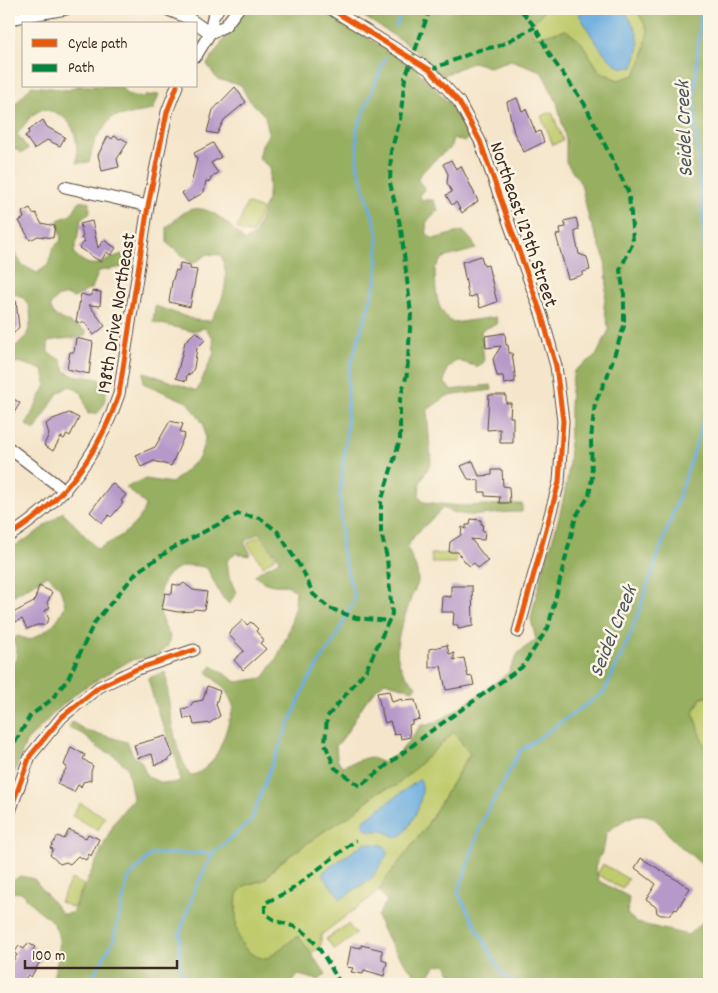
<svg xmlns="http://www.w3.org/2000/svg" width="718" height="993" viewBox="0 0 718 993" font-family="Dekko,sans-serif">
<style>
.green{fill:#bfcb6d;stroke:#7d7a46}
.forest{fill:#97af60;stroke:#696c3f}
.water{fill:#6cade0;stroke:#546c7f}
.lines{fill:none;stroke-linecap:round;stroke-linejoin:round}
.stream{stroke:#6cade0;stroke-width:3}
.building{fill:#b698c9}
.minor-casing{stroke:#574638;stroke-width:13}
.minor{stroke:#fff;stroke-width:11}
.quiet{stroke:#00873e;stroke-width:4;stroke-dasharray:8 4;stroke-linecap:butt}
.cycleway-casing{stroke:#fcf5e5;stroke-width:8}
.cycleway{stroke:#e8590c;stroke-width:5}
.labels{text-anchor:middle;stroke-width:5;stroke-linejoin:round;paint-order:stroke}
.street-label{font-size:20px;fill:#3b2a1e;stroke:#fcf5e5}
.water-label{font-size:21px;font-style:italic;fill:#4c5862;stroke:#fcf5e5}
</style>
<rect width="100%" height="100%" fill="#fcf5e5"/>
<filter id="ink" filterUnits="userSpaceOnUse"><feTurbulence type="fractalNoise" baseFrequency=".02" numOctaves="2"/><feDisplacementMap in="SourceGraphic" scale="10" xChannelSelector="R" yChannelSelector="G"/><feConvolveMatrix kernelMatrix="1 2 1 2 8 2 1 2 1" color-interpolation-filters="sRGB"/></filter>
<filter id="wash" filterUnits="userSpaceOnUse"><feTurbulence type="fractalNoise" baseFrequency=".0096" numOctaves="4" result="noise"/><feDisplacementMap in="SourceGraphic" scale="20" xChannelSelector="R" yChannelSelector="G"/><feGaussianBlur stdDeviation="1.12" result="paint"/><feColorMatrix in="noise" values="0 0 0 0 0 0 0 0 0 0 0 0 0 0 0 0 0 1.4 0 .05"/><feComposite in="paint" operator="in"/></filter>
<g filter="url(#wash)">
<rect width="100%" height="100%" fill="#f5e6cb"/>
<path class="green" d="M545,9H636L648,30L644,54L635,76L618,80L600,72L581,42L534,37L529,27Z
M552,112L563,140L553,145L541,116Z
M247,203L262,209L252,234L237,229Z
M260,535L276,557L263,566L247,543Z
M455,553L456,563H432L431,554Z
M709,696V753C699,739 701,728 693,713L701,698Z
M454,732L470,753L424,830L383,883L379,891L321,935V945L311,954L298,936L266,960C232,953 235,923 237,894L246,885L264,880L278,864L327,829L348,817L379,791L396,786Z
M80,803L105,817L98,830L72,816Z
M603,864L628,879L622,889L597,874Z
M71,879L84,885L73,908L60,902Z
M348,924L356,934L335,950L326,939Z"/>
<path class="forest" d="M245,9H322L415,68L450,104L469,138L465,142L453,138L450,149C442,152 422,171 417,179L425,189L420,194L421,200H433L438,210L426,223L427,234L433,239L463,231L472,241L476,249L443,258L435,268C436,290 434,309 453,323L496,317L497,324L481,330L484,362L478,367L456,360L447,369L444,382L451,390L491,385L492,390L447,396L427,410L431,462L420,483L419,496L423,502L460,506L522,504V512C492,511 471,522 443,508L415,535L407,547C411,557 418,568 418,580C418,586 413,592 411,598C400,633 384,658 416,686L413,690L385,682C357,703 357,724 336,746L337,759L342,766L369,757L384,763L401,751L421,725H429L444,718L483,692L508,673L519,652L536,640L531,619C540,572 559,528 567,481C573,445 566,407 574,371L596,356L609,330L604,307L607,282L605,259L589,219L581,184L566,162V140L557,102L541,71L511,60L489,67L473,62L442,76L410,46L352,9H545L530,27L534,37L566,30L581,42L600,72L618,80L635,75L644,54L648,30L636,9H709V696L701,698L693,713C701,728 699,739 709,753V873C698,859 685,851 672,839C667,833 663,826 657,821C641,805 619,823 606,833L604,848L595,867L599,881L629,897L627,914L637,923L688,935L709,916V984H459L445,964L436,966L421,984H412L415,974C398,957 385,938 377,916L387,901L379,891L383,883L424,830L470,754L454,732L396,786L379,791L348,817L327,829L278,864L264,880L246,885L237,894C235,923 232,953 266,959L298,936L326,974L319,980L298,975L291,984H51C58,959 68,934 45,915C35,907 31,905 23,893L9,892L11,882L20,876L34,879L62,914L72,913L115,821L133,798L127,767L112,754L97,747L86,736L69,727L72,722L85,730L127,742L134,757L141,761L147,776C158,782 167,786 180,781C179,758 169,740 161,720C155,707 152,692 148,678L166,672C169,708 172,744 190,776C221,767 223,734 234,708L227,691L207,672L212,666L237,682L263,678C282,654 295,622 296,591L287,585C274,586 265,585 255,576C262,567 272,567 280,560L260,532L244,542L250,552L249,556L236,553L227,560L229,576L236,593L229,604L221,596L207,568C159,554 148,604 170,636L168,646L159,655L131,660L80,690L56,711L26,742L9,787V669C18,660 18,652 13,640L17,636L30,640C49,629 57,625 65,605L60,588L48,575L9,598V550L33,535L63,512L97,549C118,539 138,527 146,505L126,487L145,479L172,483L199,458L205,440L204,425L189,403L143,383L144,372L197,391L214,353L213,338L205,328L191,331L153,322L155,306L195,320L210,321C224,301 231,279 221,255L208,254L192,264L167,243V227C174,222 181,213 189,210C211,203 231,227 245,241L255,235L268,196L270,167L259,159L262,145L269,133L265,116L248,99L241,85L217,79L207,64Z
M31,86L69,90L77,86H121L126,94L140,97L159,94L153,110L112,117L95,140L89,162L77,163C78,134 74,115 43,109L32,115L17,134L28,149L22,153L9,145V112Z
M89,201L90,212L81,220L74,253C96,277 103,256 129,253L131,261L123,267L99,271L92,288L74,298L66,295L56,298L50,306L54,315L86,331L85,336C72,340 60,337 48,342V353L61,360L65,371L72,375L99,379L107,387L104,404L98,413L88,414L82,393L70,386L58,393L35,430L26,425L46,385L43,370L19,362L9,365V348C29,346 37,315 25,300C23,297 18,295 15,294L9,296V243L22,265L37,273L48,265L53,248L61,240L58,220L71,215L79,202Z"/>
<path class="water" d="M582,9H623C639,30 643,43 633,67C630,67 625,68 621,67C605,61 586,27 578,12Z
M420,779C428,793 411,830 398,838L386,832L367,830L362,824L365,819Z
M365,843L383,845L389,852L372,878L341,899L323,876L324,871Z"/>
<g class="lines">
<path class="stream" d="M701,9L694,101L709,308
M396,26L403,9
M88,984L113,942L128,879L151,854L213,853L251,821L271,767L307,682L335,639L355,599L342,551L340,493L347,429L348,373L377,279L378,234L357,164V129L385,58
M190,984L179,967L180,933L195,889L213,853
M518,984L502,974L458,893L482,822L520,751L604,692L629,639L688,470L709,402"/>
</g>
<g id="blocks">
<path class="building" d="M235,87L246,102L224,120L217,134L207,132L213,110Z
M517,98L522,111L526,109L536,133L540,131L544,142L524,152L514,133L507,102Z
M43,120L47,127L65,137L60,146L47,140L34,149L25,136L29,133L28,131Z
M108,136L112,139L114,136L120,139L121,138L128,142L117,159L119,167L102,171L98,155Z
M213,143L221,157L211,163L218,173L211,178L210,182L206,181L204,192L188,202L182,193L191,184L197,159L194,153Z
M451,160L456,169L461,166L478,201L462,213L456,202L452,205L446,195L452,192L447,183L448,174L443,164Z
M30,208L33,214L36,213L41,223L55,226L53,238L38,236L30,240L19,221L24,218L22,212Z
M576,218L579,230L575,231V236L579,254L587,257L590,270L583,272V275L568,279L556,235L561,234L560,228L566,227L564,221Z
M92,221L98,248L104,240L116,248L111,255L106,252L101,262L79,248L85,241L81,238L83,236L80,224Z
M481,256L484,266L488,265L497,302L480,308L476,295L469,298L462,262Z
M180,263L190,265V269L197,270L190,307L169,302L172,282L176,270L179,271Z
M92,291L101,292L100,306L89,305L105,326L94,335L85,323L76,322L81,294L88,296L92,295Z
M16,301L19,327L9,339V302Z
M196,331L205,340L197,348L194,368L190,375L187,374L186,381L176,378L185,342Z
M505,333L506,345H508L509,353H512L515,374V382L504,384L503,376H497L493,359L501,346L486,348L485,336Z
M76,338L93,342L89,374L67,369L70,352H74Z
M489,395H506V403H511L510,417H513V443H500V429L487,430Z
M9,396L20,403L14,413L9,410Z
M69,413L79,418L70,436L67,434L64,439L61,437L53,451L44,445L49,434L46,424L53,419Z
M170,421L183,424L180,432L185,434L171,466L154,461L141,467L136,455L155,447Z
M473,461L479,476L492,475V470H502L503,486L509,487L510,503H499L500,497L485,496V492H479V480L468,479L461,466Z
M112,483L126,495L121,501L123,503L111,517L109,515L102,523L90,512Z
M471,519L481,520V524H483L482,531H485L484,540L471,539L488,561L478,568L474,563L470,566L466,563L458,552H449L450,542L461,535L462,527L466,529V525H470Z
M184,583L193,590L207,592L204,610L194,609L193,611L178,612L162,609L165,593L172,594L173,584L180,586Z
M39,586L52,592L47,603L50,607L45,611L49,619L45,625H37L27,629L22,619L9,625V615L34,602Z
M451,586H472L473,626L458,629V625H453L454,612H441L442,596L451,597Z
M243,620L247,625L251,622L258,629L256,631L264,640L260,643L266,649L243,670L234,660L244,651L228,634Z
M447,645L449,654L454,653V660L464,658L468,677L472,676L474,685L446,690L441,666L429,668V649Z
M207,686L220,691L216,704L220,716L210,723L194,725L192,717L184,719L182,709L189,708L193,702L203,700Z
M389,691L392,702L402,699V701L415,700L420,719L412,721V724L409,725L410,737L401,739L400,733L394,735L390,721L385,723L377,693Z
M166,736L173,756L169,758V760L155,765L152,754L138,758L134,745Z
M71,747L85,755L83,759L93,766L91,771V780L83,782L81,787L78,785L74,792L57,784L67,767L64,765Z
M69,830L86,838L88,834L99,839L91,856L89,854L86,860L78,856L70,864L66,862L60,864L50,855L53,849L50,848L58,836L64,839Z
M641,858L690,888L677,910L675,909L670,915H661L657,913L656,907L646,900L656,884L635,868Z
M28,943L35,947L32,951L42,958L31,977L28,975L21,984H14L9,981V967L17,955L14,953L19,946L24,949Z
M361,945L382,950V960L387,962L384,976L364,970L363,974L351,972L353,968L347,967L351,946L361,948Z"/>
</g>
</g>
<g filter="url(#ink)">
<use href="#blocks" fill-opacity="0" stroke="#574638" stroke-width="1"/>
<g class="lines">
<g class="minor-casing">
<path id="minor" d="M166,9L190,19L210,33
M331,9L430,70L459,102L480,141L542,316L556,366L563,421L559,482L518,632
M9,19L66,9
M210,33L225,26L238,9
M196,56L210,33L213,17L218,9
M65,187L148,206
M9,448L65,491
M9,536C63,502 99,454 119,394L148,206L167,112L177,86
M9,814L30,756L62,717L99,687L137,669L194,650"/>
</g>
<use href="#minor" class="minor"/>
<path class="quiet" d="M430,9L405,78L400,120L391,151L390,183L401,229L411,314L407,374L400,399V440L381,502V532L387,558L392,614L366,670L327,717L325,744L335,768L360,786L431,731L522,667L548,628L576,516L589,496L592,478L591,439L595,403L607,377L624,326V294L620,270L633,242L631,213L628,191L584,103L551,57L535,27L520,9
M430,70L479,50L499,46L535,27
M9,753L30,716L51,700L68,679L94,623L138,571L173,548L238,514L260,518L278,532L304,573L313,594L329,608L356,618L390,621
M341,984C331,969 315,936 299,929C284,921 280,926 265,913V903L291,890L356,840"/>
<g class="cycleway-casing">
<path id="cycleway" d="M331,9L430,70L459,102L480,141L542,316L556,366L563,421L559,482L518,632
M9,536C63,502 99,454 119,394L148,206L167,112L177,86
M9,814L30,756L62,717L99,687L137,669L194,650"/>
</g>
<use href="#cycleway" class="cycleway"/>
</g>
</g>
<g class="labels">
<g class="street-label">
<text transform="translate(525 224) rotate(71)" y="7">Northeast 129th Street</text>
<text transform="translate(115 313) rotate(-81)" y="7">198th Drive Northeast</text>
</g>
<g class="water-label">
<text transform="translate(683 129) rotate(-92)" y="7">Seidel Creek</text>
<text transform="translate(612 631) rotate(-68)" y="7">Seidel Creek</text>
</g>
</g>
<rect width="718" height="993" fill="none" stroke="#fcf5e5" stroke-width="30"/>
<rect x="22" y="22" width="175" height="65" fill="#fcf5e5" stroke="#afa495"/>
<rect x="32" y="39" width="25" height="8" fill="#e8590c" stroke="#afa495"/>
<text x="68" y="48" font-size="15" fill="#3b2a1e">Cycle path</text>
<rect x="32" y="64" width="25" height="8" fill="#00873e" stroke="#afa495"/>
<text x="68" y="72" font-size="15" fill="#3b2a1e">Path</text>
<path d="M25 960v8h152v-8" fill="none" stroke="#3b2a1e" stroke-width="2.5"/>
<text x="32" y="960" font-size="15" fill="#3b2a1e" stroke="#fcf5e5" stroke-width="4" paint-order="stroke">100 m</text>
</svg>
